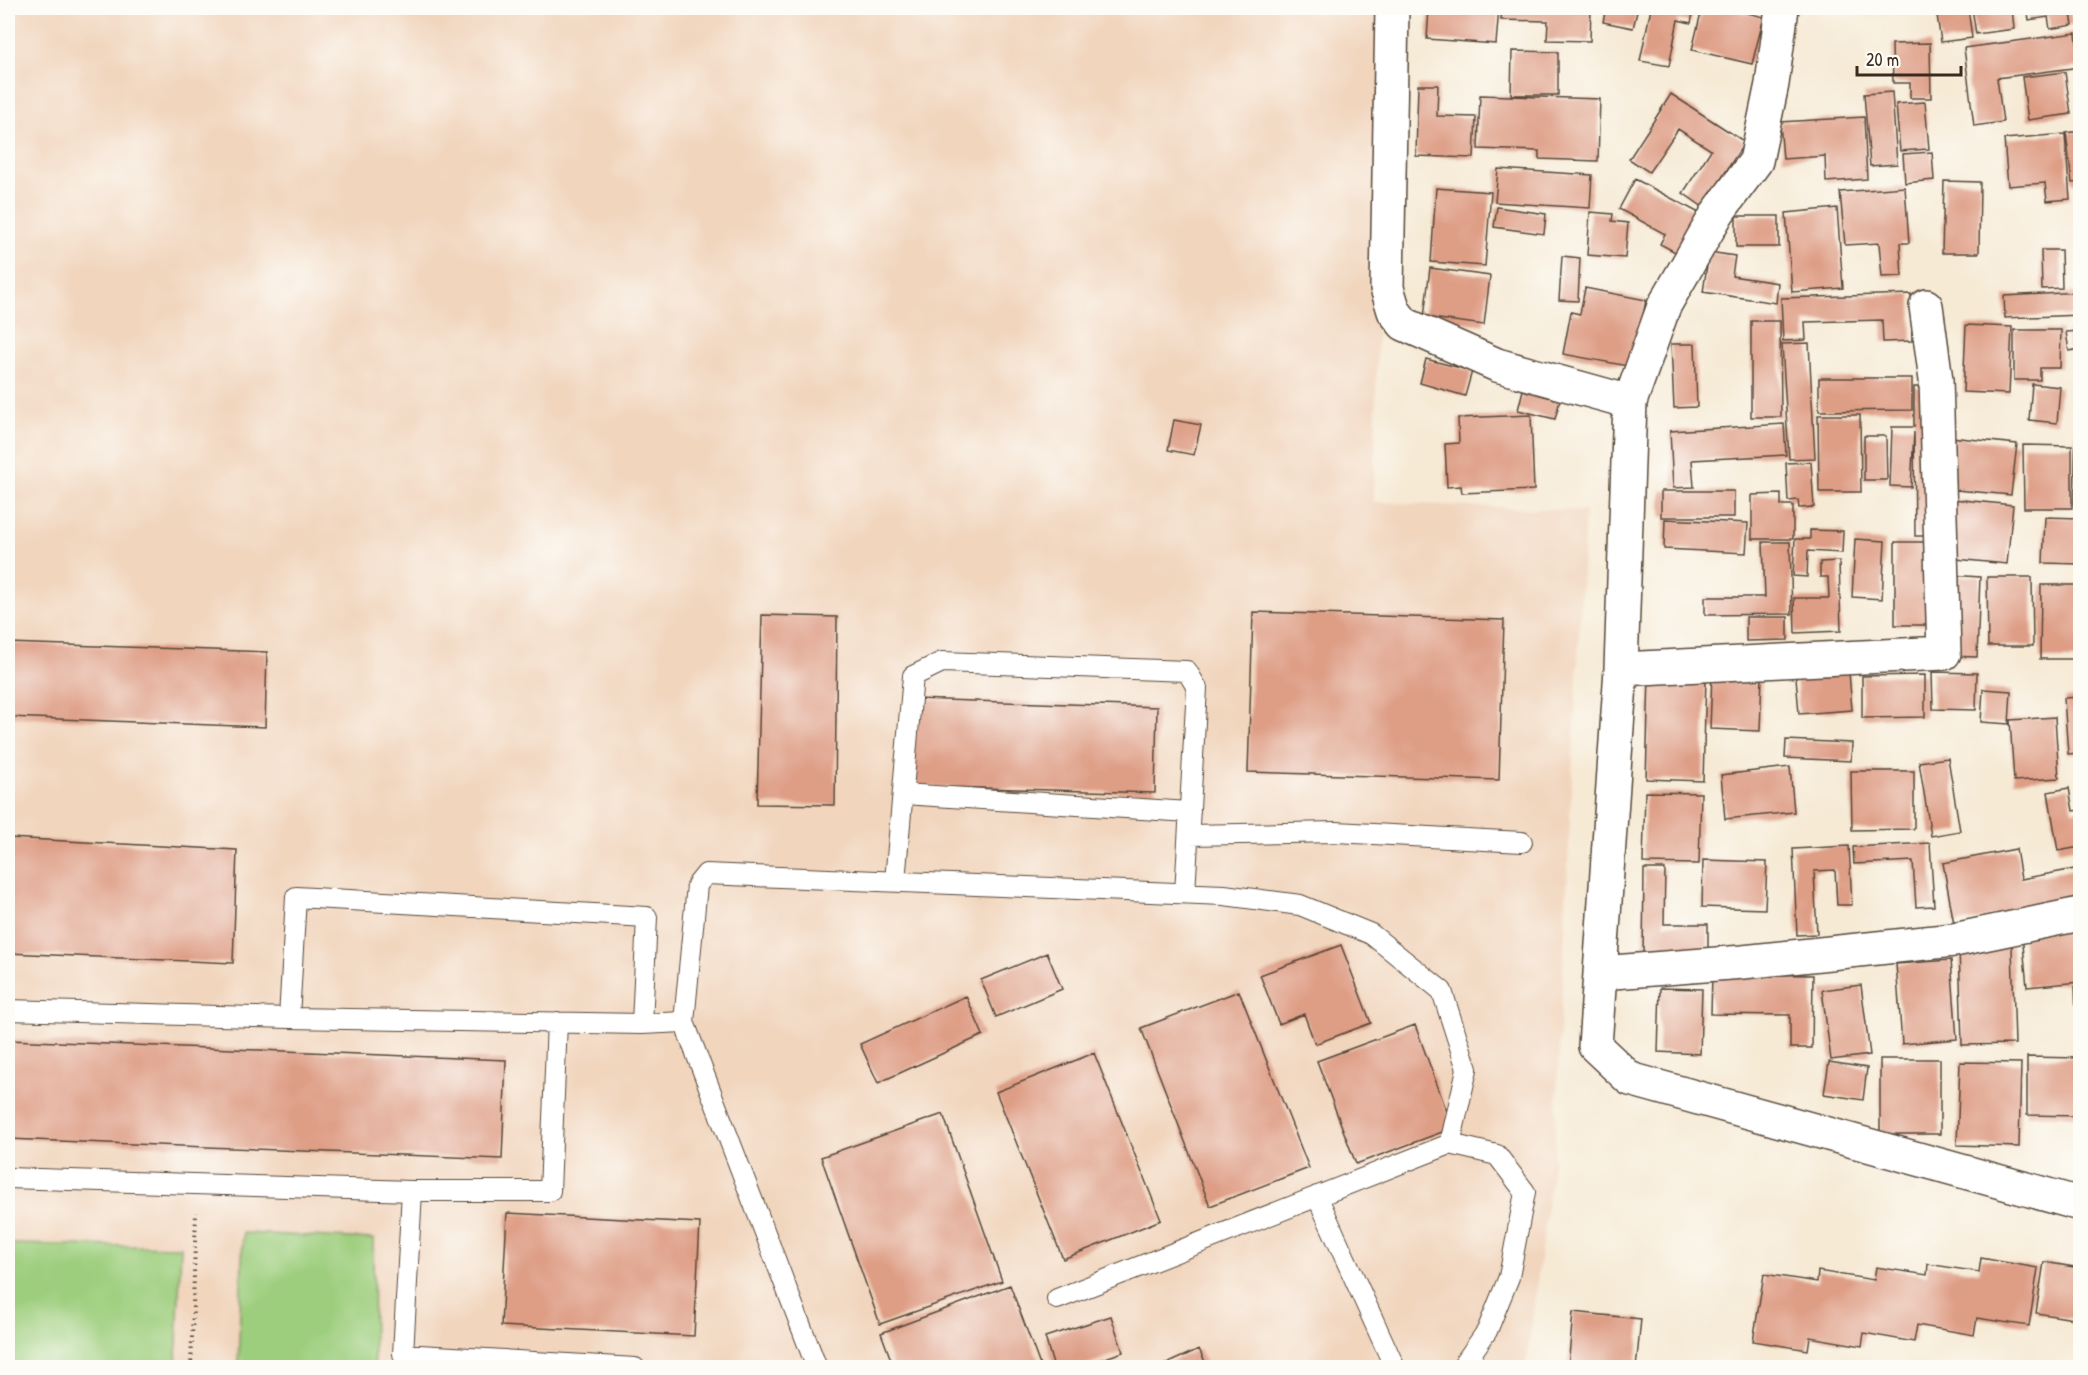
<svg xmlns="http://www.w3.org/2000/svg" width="2088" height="1375" viewBox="0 0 2088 1375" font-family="'Patrick Hand',sans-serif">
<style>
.built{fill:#f1d5bd}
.green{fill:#9dce7d;stroke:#6c7c4e;stroke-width:1.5}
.building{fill:#de9d85}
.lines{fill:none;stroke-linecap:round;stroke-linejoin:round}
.service-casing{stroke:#574739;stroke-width:22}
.minor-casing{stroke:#574739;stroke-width:36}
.path{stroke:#574739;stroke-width:4;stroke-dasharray:1.5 4.5;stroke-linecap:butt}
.service{stroke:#fff;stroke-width:20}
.minor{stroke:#fff;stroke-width:33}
</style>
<rect width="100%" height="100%" fill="#fdfcf7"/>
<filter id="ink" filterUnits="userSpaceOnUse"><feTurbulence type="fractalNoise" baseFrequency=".0167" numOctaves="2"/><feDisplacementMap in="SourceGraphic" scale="12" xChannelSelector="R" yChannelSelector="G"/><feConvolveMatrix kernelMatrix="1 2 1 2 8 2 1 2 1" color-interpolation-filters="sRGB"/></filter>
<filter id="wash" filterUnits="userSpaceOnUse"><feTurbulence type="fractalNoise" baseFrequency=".008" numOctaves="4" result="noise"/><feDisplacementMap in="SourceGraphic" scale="24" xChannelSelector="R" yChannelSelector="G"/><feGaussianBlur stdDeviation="1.35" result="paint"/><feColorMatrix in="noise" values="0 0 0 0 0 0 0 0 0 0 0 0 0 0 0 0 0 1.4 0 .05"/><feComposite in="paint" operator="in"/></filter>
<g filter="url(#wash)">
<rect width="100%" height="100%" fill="#f6ead5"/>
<path class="built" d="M8,8H1384L1374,502L1585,511L1554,1155L1526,1365L1525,1367H8Z"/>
<path class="green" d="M243,1233L373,1239L374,1367H238Z
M8,1244L181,1247L176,1367H8Z"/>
<g id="blocks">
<path class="building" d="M1429,8H1499L1496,44L1427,39Z
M1502,8H1591L1590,41L1547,40L1548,21L1501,20Z
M1606,8H1638L1633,28L1603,22Z
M1651,8H1694L1691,23L1678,20L1669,66L1640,61Z
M1702,8H1727L1764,17L1752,64L1692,50Z
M1936,8H1968L1972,38L1941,42Z
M1972,8H2012L2014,29L1976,34Z
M2027,8H2070L2073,25L2050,29L2048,17L2029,20Z
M2076,33L2080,67L1997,78L2003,122L1974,126L1964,48Z
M1930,43L1931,98H1910V83H1893L1892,44Z
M1512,51L1558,52V95H1511Z
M2065,72L2071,114L2028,120L2022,77Z
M1418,85H1438L1437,116L1476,117L1474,158L1416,156Z
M1892,92L1897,164L1870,166L1864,94Z
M1671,94L1745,142L1703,207L1683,193L1711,150L1678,129L1649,172L1629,159Z
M1480,95L1600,99L1598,161L1539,159V151L1478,149Z
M1925,102L1929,149L1900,151L1896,104Z
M1864,117L1867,179L1826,182L1825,156L1783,159L1780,122Z
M2080,131V182L2072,183L2066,133Z
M2065,134L2070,199L2047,201L2045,183L2008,186L2004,139Z
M1932,152L1934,180L1905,183L1903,154Z
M1498,169L1592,175L1590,208L1495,202Z
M1635,179L1703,215L1681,255L1660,244L1665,234L1619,209Z
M1944,181L1980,182L1979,253H1942Z
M1905,187L1909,243H1900L1902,276L1882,277L1879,243L1845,245L1840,192Z
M1436,188L1491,192L1485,266L1431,262Z
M1497,207L1546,214L1544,234L1494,227Z
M1837,208L1843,288L1792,292L1786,213Z
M1590,212L1613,214L1612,221L1628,223L1625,258L1587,255Z
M1736,216H1779V247H1736Z
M2041,250H2061L2062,288L2042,289Z
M1709,252L1735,256L1732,276L1778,283L1776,303L1703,292Z
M1562,256L1580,258L1578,301L1559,300Z
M1430,268L1490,276L1484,325L1424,317Z
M1585,288L1646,300L1633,367L1563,354L1571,312L1580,314Z
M2080,292V315L2005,318L2004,296Z
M1911,294L1912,341L1883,342L1882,320L1805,322L1806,340L1783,341L1781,298Z
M1751,321H1780L1781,417H1751Z
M1966,325L2012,327L2009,394L1963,392Z
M2014,330H2061L2060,368H2040V380H2014Z
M2080,331V349L2069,351L2066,332Z
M1809,343L1815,458L1789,459L1782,344Z
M1671,344H1695L1697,407L1674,408Z
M1426,359L1472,371L1465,396L1420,383Z
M1819,378H1912V410L1819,411Z
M2032,384L2060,387L2057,423L2029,420Z
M1914,387H1933V536H1915L1914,432L1911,487L1890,486L1892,427H1914Z
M1523,390L1560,400L1555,419L1518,410Z
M1531,415L1534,490L1462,493L1461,486L1447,487L1445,444L1459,443L1458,418Z
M1818,415H1860L1861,492H1819Z
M1174,420L1201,425L1194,455L1168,450Z
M1784,424L1786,455L1692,460L1694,487L1673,488L1670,431Z
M2076,431H2080V505L2074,504Z
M1864,436H1886L1887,480H1864Z
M1950,437L2017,444L2011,495L1945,489Z
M2023,445L2072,446V508H2024Z
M1811,462L1814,507L1799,508L1798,500L1788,501L1786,463Z
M1661,491H1734V517H1661Z
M1781,494V505H1793V539H1752V495Z
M1952,499L2013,505L2007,564L1946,558Z
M2045,517L2080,518V564L2043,563Z
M1665,519L1748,523L1746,553L1664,549Z
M1810,530L1843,531L1842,553L1808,551L1807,577L1793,576L1795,539H1810Z
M1855,539L1885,541L1882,599L1852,597Z
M1763,542H1790L1792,614L1705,615V597H1765Z
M1895,542H1935L1936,625H1895Z
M1839,561L1841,631L1795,633L1794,598H1829L1828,577H1820V562Z
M1951,575L1980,577L1977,657L1948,656Z
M1987,577H2032L2033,646H1988Z
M2041,585H2080V659H2040Z
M1253,612L1504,620L1499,780L1248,772Z
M762,615L837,617L835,805L757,804Z
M1746,617H1788V640L1746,641Z
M8,643L267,652L265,727L8,717Z
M1849,672L1852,710L1799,714L1796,677Z
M1932,672L1977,673L1976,710L1933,709Z
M1712,674L1762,676L1760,731L1710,729Z
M1925,675V717L1862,718V676Z
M1649,676L1706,678L1703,781L1646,779Z
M1983,689L2011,691L2009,724L1981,722Z
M2080,697V753L2068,754L2064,698Z
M915,699L1157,707L1155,793L913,786Z
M2055,717L2059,778L2014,781L2010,720Z
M1786,740L1852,743L1851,761L1785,758Z
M1948,758L1960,831L1931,836L1919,762Z
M1790,767L1794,812L1725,819L1721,775Z
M1851,771H1914V829L1852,830Z
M2069,788L2073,811L2080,810V847L2058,851L2048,792Z
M1645,792L1701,793L1699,864L1643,863Z
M8,838L237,850L233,963L8,953Z
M1930,843L1934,906L1916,907L1913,861L1854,864L1853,847Z
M1849,846L1852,905H1837L1835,870L1814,871L1817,934L1797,935L1793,849Z
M2016,849L2021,879L2080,868V900L1954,924L1943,863Z
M1703,860L1767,862L1765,909L1702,907Z
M1644,869H1665L1664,924H1708V958L1643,957Z
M2080,928V982L2027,987L2022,934Z
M1341,945L1371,1023L1315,1044L1304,1014L1279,1024L1260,975Z
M2012,946L2015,1044L1962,1045L1959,947Z
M1047,953L1062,989L996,1017L981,980Z
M1951,960L1957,1039L1902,1044L1896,964Z
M1712,974L1813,975L1812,1048H1790V1015L1711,1014Z
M1861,985L1870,1055L1831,1060L1822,990Z
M2075,986H2080V1041H2077Z
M1660,988L1702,989L1700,1054L1658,1052Z
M1239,991L1309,1168L1210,1206L1141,1028Z
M966,996L983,1035L878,1083L860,1044Z
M1415,1025L1453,1128L1356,1164L1317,1061Z
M8,1040L506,1060L502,1159L8,1139Z
M1094,1053L1161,1220L1063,1259L996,1092Z
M2027,1057L2080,1058V1116L2027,1115Z
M1880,1059H1940V1134H1880Z
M1829,1062L1867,1068L1863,1100L1824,1094Z
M1960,1062L2021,1063L2019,1147L1957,1145Z
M943,1114L1002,1281L880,1324L821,1157Z
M507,1213L700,1223L694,1336L501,1326Z
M1981,1258L2038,1268L2029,1326L1977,1318L1974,1335L1917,1325L1914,1342L1864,1333L1862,1346L1810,1337L1808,1350L1753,1341L1764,1274L1817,1282L1818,1271L1874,1280L1876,1267L1927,1275L1928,1264L1979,1272Z
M2044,1262L2080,1268V1320L2036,1313Z
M1010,1285L1041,1368H894L881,1333Z
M1573,1312L1641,1319L1636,1368H1568Z
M1111,1316L1123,1352L1076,1368H1054L1045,1337Z
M1199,1349L1208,1368H1157Z"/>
</g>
</g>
<g filter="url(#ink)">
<use href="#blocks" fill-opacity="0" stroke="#574739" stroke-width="1.5"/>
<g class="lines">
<g class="service-casing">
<path id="service" d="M903,794L1190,812
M1189,835L1336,832L1522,842
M895,881L913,676L942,662L1187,671L1197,688L1185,893
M8,1010L289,1018L642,1024L684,1022
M289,1018L296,897L647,917L642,1024
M8,1178L412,1191H550L557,1022
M412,1191L403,1354L635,1368
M1317,1196L1395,1368
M1057,1299L1450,1144L1497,1155L1525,1192L1509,1277L1487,1331L1461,1368
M817,1368L684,1022L697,885L706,874L1224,895L1300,905L1371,934L1442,991L1467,1069L1450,1144"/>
</g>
<g class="minor-casing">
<path id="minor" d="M1392,8L1387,288L1394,311L1404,324L1497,365L1630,402
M1782,8L1772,84L1756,161L1718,212L1664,306L1630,402L1621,669L1595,1046L1630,1079L2080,1204
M1621,669L1944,653L1936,380L1926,306
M1600,973L1743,962L1954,940L2080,914"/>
</g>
<path class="path" d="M191,1368L196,1212"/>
<use href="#service" class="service"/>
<use href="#minor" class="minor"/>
</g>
</g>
<rect width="2088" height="1375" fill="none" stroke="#fdfcf7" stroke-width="30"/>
<path d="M1857 66v9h104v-9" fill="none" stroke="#3b2a1e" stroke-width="3"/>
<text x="1866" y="66" font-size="18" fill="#3b2a1e" stroke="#fdfcf7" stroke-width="4.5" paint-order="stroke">20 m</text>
</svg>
